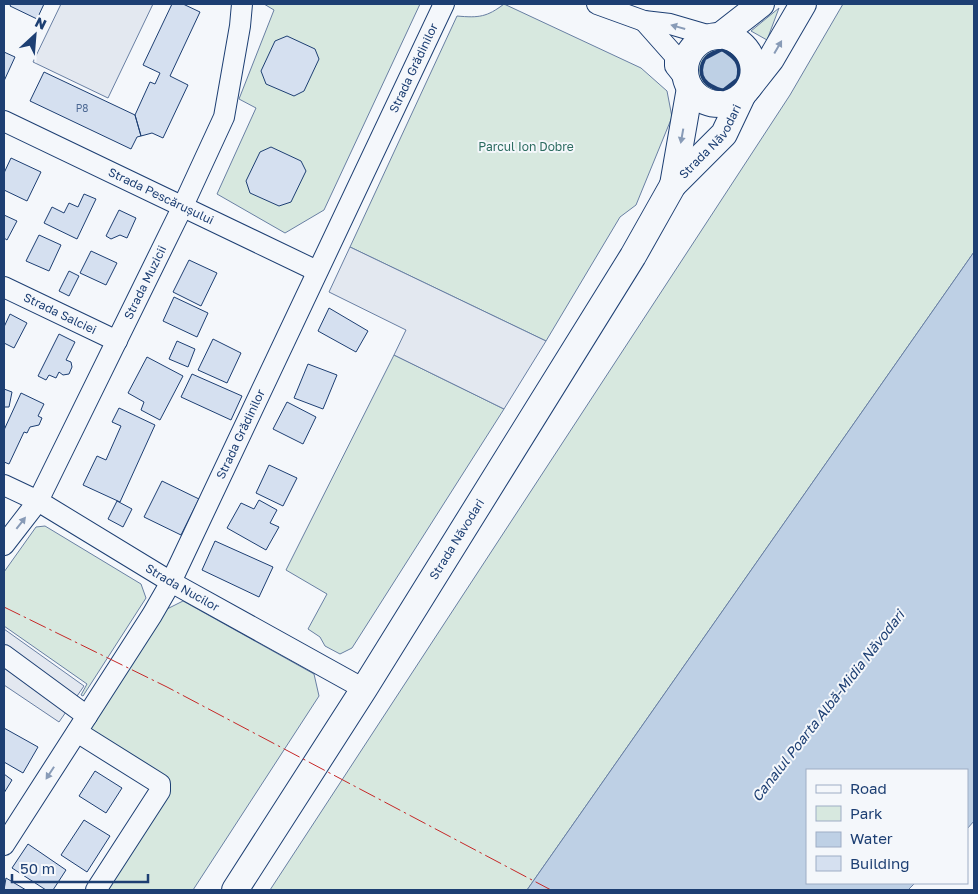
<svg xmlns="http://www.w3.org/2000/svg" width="978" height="894" viewBox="0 0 978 894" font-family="'Golos Text',sans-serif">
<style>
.green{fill:#d7e8df;stroke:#687fa3}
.parking{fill:#e3e8f0;stroke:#687fa3}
.water{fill:#bed0e5;stroke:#687fa3}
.building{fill:#d5e0f0;stroke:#1d3f73}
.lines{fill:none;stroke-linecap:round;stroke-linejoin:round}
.minor-casing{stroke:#1d3f73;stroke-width:22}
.major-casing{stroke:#1d3f73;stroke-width:28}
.minor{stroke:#f4f7fb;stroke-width:20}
.major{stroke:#f4f7fb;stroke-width:26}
.wall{stroke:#1d3f73;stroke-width:2.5}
.power{stroke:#c62828;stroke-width:1;stroke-dasharray:18 4 2.5 4;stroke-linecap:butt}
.oneway{fill:#889bb7}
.labels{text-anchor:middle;stroke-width:4;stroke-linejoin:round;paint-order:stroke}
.number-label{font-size:10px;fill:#4b6792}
.street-label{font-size:12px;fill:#1d3f73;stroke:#f4f7fb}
.park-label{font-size:12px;fill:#2c6c60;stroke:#f4f7fb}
.water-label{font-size:14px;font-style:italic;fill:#1d3f73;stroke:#f4f7fb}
</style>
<rect width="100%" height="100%" fill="#f4f7fb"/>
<path class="green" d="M264,4H420L324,210L285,233L217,194L256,108L239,99L274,10Z
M504,4L641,68L667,91L672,117L636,205L620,217L546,341L350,247L457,16C479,18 487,17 504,4Z
M843,4H974V252L527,890H270L790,95Z
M779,8L767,40L751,31Z
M695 70a25 25 0 1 1 50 0a25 25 0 1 1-50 0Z
M394,355L504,409L352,648L340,654L325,646L320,637L308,629L327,594L286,570Z
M45,526L141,584L146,598L83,696L81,695L87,684L4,626V572L36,527Z
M183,601L314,674L319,696L193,890H86L154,786L80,738L161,612Z"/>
<path class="parking" d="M61,4H153L108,98L33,62Z
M350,247L546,341L504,409L394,355L406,330L329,292Z
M4,629L84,686L59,722L4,685Z"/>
<path class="water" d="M701 70a19 19 0 1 1 38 0a19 19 0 1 1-38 0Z
M974,252V821L967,829V770H807V883H915L908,890H527Z"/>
<path class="building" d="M11,4H44L37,19L10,6Z
M172,4H183L200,12L170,76L188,85L163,138L152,133L141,136L135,115L150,82L155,84L160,73L143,65Z
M287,36L315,49L319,59L304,91L294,96L266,84L261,71L275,41Z
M4,52L15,57L4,81Z
M44,72L135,115L141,136L137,137L131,149L30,101Z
M271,147L301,161L306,171L291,202L279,206L250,193L246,181L260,152Z
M11,158L41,172L27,201L4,190V173Z
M84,194L96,199L77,239L44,223L52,207L64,213L69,203L78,207Z
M119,210L136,218L127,238L120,235L111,239L106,236Z
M4,215L17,221L7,240L4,238Z
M39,235L61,245L49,271L26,261Z
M91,251L117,263L106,285L80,273Z
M189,260L217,273L201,306L173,292Z
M69,271L79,276L69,296L59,291Z
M174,297L208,313L197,337L163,321Z
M329,308L368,331L356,352L318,331Z
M10,314L27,323L14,348L4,343V327Z
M59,334L75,342L66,360L71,362L72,367L69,374L63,375L59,372L56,378L49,375L46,380L38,376Z
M213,339L241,353L227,383L198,370Z
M177,341L195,349L188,367L169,359Z
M147,357L183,376L160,420L141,410L144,402L128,393Z
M308,364L337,375L323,409L294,398Z
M192,374L242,396L231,420L181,397Z
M4,389L12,392L9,407H4Z
M21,393L44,404L38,416L42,418L39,425L30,427L27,433L24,432L9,464L4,462V430Z
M287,402L316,417L303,444L273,429Z
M119,408L155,425L120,502L83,485L97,456L106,460L121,426L112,422Z
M269,465L297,478L283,506L256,493Z
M162,481L199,499L181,535L144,517Z
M259,500L277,510L270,523L279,527L266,550L227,528L241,503L254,509Z
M117,501L132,509L123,527L108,519Z
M215,541L273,567L259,597L202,570Z
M4,728L38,747L23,773L4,762Z
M95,771L122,788L106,813L79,796Z
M4,774L12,780L4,793Z
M84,820L110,836L87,872L61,855Z
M28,844L66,870L53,890H46L12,868Z
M6,878L26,890H4Z"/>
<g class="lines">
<g class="minor-casing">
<g id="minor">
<path d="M597,4L644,21L670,24L711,36"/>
<path d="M644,21L675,56V66L687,81"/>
<path id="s1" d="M4,121L317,271"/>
<path id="s2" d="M4,287L117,341"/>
<path id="s3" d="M4,485L38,501L171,582L364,689"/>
<path id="s4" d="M4,545L38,501L182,208L224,117L240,26L242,4"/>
<path d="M4,655L87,716"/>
<path d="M77,732L160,784V791L96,890"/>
<path id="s5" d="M4,845L152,615L171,582L444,4"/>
</g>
</g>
<g class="major-casing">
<g id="major">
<circle cx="719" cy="70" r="34"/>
<path d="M720,36L761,4"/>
<path d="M749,87L771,59L803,4"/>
<path d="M673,185L690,88"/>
<path id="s6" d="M235,890L364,689L633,256L673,185L724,134L742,96"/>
</g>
</g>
<use href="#minor" class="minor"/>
<use href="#major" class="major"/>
<path class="wall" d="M722,50L705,59C696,77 707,85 723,90C694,89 693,53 722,50Z
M722,50C744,56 746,83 723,90L737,79C742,63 733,57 722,50Z"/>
<path class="power" d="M4,607L167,687L551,890"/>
</g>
<defs><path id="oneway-solid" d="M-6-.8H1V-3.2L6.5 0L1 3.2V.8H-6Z" transform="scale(1.25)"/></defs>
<g class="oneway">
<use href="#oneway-solid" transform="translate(678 27) rotate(-164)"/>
<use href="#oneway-solid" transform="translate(778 47) rotate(-60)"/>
<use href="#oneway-solid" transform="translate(682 136) rotate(100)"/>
<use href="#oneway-solid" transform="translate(21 523) rotate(-52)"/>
<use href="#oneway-solid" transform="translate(50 773) rotate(123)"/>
</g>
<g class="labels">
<g class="number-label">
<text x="82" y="112">P8</text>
</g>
<g class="street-label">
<text dy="4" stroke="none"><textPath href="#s5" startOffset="880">Strada Grădinilor</textPath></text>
<text dy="4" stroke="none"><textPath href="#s6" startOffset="888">Strada Năvodari</textPath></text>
<text dy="4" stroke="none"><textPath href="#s1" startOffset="174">Strada Pescărușului</textPath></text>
<text dy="4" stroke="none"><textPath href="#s4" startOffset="299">Strada Muzicii</textPath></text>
<text dy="4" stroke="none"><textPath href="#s2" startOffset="62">Strada Salciei</textPath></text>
<text dy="4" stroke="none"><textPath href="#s5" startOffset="475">Strada Grădinilor</textPath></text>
<text dy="4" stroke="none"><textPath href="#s6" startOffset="415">Strada Năvodari</textPath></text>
<text dy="4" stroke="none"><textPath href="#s3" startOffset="206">Strada Nucilor</textPath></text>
</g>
<g class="park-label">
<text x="526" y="151">Parcul Ion Dobre</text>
</g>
<g class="water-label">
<text transform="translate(828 706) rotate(-52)" y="5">Canalul Poarta Albă-Midia Năvodari</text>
</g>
</g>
<rect width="978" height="894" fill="none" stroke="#1d3f73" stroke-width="10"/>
<rect x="806" y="769" width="162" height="115" fill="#f4f7fb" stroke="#9eadc5"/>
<rect x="816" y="785" width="25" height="8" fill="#f4f7fb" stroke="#9eadc5"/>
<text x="850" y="794" font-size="15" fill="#1d3f73">Road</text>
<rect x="816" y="806" width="25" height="15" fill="#d7e8df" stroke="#9eadc5"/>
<text x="850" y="819" font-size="15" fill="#1d3f73">Park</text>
<rect x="816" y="832" width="25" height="15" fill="#bed0e5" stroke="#9eadc5"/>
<text x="850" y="844" font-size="15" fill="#1d3f73">Water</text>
<rect x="816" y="856" width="25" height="15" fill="#d5e0f0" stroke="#9eadc5"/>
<text x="850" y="869" font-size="15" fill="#1d3f73">Building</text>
<g transform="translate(35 35) rotate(26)" stroke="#f4f7fb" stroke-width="4" paint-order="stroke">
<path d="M0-4L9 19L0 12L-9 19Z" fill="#1d3f73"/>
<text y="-8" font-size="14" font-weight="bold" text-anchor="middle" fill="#1d3f73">N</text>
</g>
<path d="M12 874v8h136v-8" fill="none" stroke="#1d3f73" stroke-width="2.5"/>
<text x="20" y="874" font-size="15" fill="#1d3f73" stroke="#f4f7fb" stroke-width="4" paint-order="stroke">50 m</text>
</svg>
